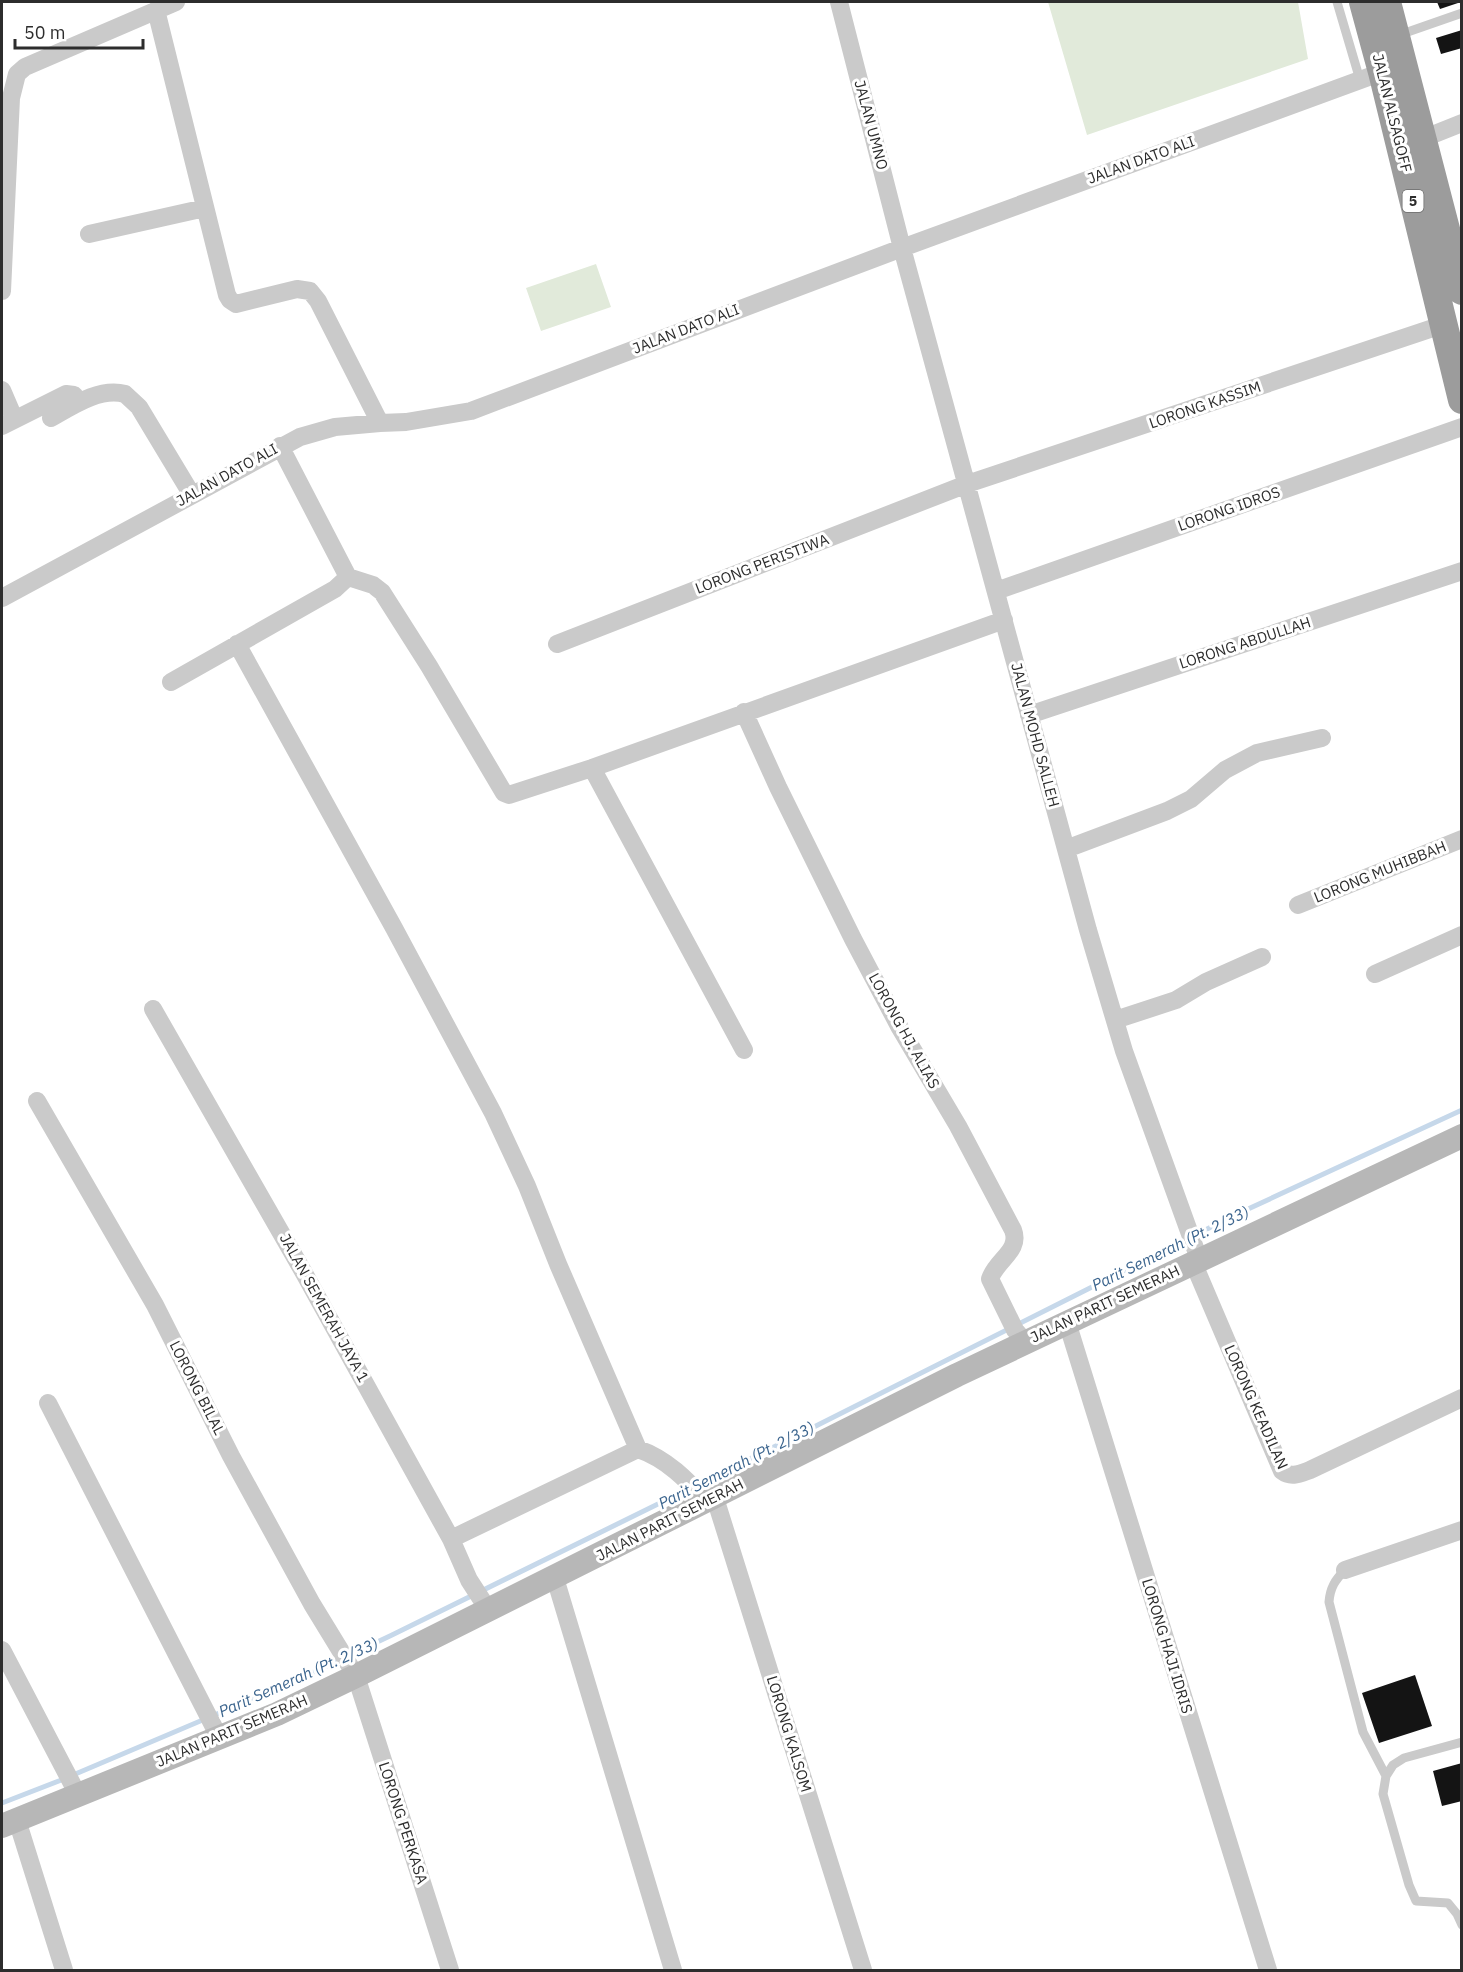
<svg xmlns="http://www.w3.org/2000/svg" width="1463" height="1972" viewBox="0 0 1463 1972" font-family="'IBM Plex Sans',sans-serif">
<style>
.green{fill:#e1eada}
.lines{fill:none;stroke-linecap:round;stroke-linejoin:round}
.stream{stroke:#c6d8ea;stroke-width:5}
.building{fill:#141414}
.service{stroke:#cacaca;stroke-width:9}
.minor{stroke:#cacaca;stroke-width:18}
.secondary{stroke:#b7b7b7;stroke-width:24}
.trunk{stroke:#9c9c9c;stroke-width:28}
.labels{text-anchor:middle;stroke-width:6;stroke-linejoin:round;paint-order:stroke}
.shield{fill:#fff;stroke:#6c6c6c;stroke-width:1.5}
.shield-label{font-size:14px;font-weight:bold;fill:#2d2d2d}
.street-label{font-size:15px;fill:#2d2d2d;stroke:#fff}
.water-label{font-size:16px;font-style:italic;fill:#3c658e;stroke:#fff}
</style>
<rect width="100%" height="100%" fill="#fff"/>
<path class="green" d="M1048,2H1298L1308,59L1087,135Z
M596,264L611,307L541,331L526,288Z"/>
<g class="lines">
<path class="stream" d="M73,1775L297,1680L392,1635L790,1439L1235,1215L1462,1110
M2,1803L64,1779"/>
</g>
<path class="building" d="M1437,2H1461L1440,9Z
M1462,30V48L1441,54L1436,38Z
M1415,1675L1432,1726L1379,1743L1362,1693Z
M1462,1763V1801L1442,1806L1433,1771Z"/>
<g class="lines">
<path class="service" d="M1337,2L1360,80
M1399,35L1462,13
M1345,1570C1335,1580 1330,1588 1329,1602L1363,1732L1386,1776
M1462,1742L1404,1758L1393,1765L1386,1776L1383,1794L1409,1885L1416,1901L1448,1903L1457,1914L1462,1925"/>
<path class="minor" d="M839,2L902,248L1088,930L1124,1051L1199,1259
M156,10L227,295L230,300L236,304L297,289L310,291L318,301L380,423
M1422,139L1462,123
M89,234L205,208
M2,291L11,98L17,74L25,67L176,2
M2,390L14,418
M51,418C72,406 100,387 125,394L139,407L192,495
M2,426L66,394L74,395L79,402
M348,577L373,585L382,592L429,666L504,793L509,795L592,768L1004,620
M996,591L1462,427
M2,598L300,437L335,427L380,423L406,422L471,411L902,248L1382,72
M237,644L394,928L493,1113L527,1186L558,1264L638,1449
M557,644L967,484L1442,325
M171,682L335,589L348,577L280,446
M744,712L778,787L853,939L900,1028L958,1126L1013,1230C1021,1251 996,1260 990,1279L1015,1330L1025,1342
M1029,715L1462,571
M592,768L744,1050
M1066,849L1167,811L1191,799L1225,770L1257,753L1322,738
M1298,905L1462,839
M1375,974L1462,935
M153,1009L304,1273L451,1539L469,1580L489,1611
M1115,1020L1176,1000L1206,982L1262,957
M37,1101L155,1305L231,1456L312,1604L356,1676L450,1970
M1193,1262L1282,1471C1291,1478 1299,1474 1310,1470L1462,1398
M1067,1322L1268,1970
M48,1403L219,1737
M715,1498L863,1970
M451,1539L638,1449C667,1459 687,1480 707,1502
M1345,1570L1462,1530
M555,1578L673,1970
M2,1650L78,1795
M17,1820L64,1970"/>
<path class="secondary" d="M2,1826L277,1714L356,1676L957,1375L1462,1136"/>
<path class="trunk" d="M1363,2L1382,72L1462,400
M1387,2L1462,291"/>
</g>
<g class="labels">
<rect class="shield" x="1402.5" y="190" width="21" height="22" rx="4.5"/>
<g class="shield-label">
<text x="1413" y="206">5</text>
</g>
<g class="street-label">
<text transform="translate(1392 113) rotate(76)" y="5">JALAN ALSAGOFF</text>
<text transform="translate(871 125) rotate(75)" y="5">JALAN UMNO</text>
<text transform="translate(1141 160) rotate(-20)" y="5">JALAN DATO ALI</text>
<text transform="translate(686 329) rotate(-21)" y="5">JALAN DATO ALI</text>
<text transform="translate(1205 405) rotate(-19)" y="5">LORONG KASSIM</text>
<text transform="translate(227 475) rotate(-29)" y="5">JALAN DATO ALI</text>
<text transform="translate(1229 509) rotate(-19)" y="5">LORONG IDROS</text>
<text transform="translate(762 564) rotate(-21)" y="5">LORONG PERISTIWA</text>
<text transform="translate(1245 643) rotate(-18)" y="5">LORONG ABDULLAH</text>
<text transform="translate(1035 735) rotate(75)" y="5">JALAN MOHD SALLEH</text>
<text transform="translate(1380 872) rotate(-22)" y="5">LORONG MUHIBBAH</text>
<text transform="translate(904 1031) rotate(61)" y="5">LORONG HJ. ALIAS</text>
<text transform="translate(1105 1304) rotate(-25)" y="5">JALAN PARIT SEMERAH</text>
<text transform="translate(324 1308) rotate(61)" y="5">JALAN SEMERAH JAYA 1</text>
<text transform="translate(197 1388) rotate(63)" y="5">LORONG BILAL</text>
<text transform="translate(1256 1407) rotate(66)" y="5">LORONG KEADILAN</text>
<text transform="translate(670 1520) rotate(-27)" y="5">JALAN PARIT SEMERAH</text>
<text transform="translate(1167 1646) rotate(73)" y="5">LORONG HAJI IDRIS</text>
<text transform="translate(232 1731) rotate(-23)" y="5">JALAN PARIT SEMERAH</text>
<text transform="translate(789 1734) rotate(73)" y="5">LORONG KALSOM</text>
<text transform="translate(403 1823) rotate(72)" y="5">LORONG PERKASA</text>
</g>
<g class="water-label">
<text transform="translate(1170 1248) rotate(-26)" y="6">Parit Semerah (Pt. 2/33)</text>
<text transform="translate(736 1465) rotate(-27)" y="6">Parit Semerah (Pt. 2/33)</text>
<text transform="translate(298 1677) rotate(-24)" y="6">Parit Semerah (Pt. 2/33)</text>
</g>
</g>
<rect width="1463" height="1972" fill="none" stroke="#2d2d2d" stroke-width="6"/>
<path d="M15 39v9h128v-9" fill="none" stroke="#2d2d2d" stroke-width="3"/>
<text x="24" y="39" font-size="18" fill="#2d2d2d" stroke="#ffffff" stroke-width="4.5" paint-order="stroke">50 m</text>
</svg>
